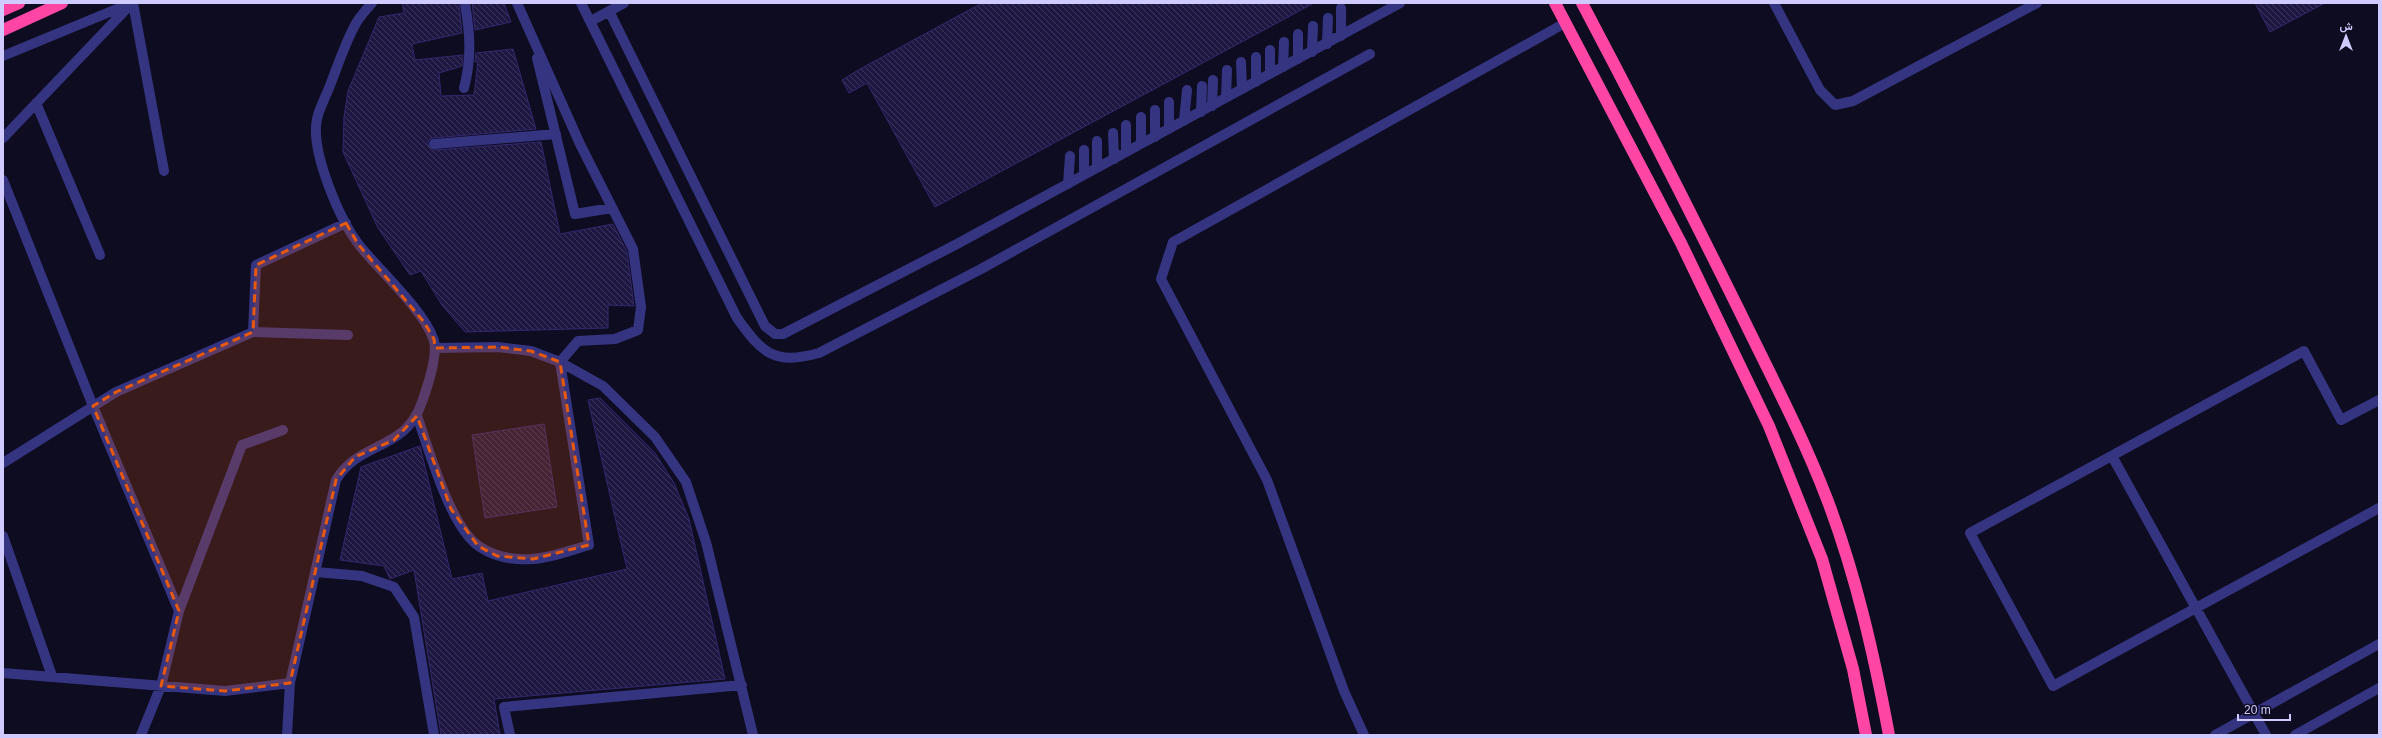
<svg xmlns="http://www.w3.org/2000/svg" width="2382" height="738" viewBox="0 0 2382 738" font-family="Helvetica,Vazirmatn,sans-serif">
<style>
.building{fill:url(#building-back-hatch);stroke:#33286f}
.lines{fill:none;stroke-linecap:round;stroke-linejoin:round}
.minor{stroke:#353481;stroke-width:10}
.highway{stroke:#ff46a5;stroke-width:12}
.marked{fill:#e8590c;fill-opacity:0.2;stroke:#e8590c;stroke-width:3;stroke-dasharray:8 5;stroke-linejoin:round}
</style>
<defs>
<pattern id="building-back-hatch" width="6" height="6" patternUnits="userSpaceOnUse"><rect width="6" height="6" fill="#1e1742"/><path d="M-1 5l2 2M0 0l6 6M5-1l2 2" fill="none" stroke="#3e375e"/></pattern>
</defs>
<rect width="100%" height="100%" fill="#0e0c20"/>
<path class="building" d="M402,3H459L462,33L412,44L415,60L463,55L462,66L439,73L441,96L474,95L478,61L475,62L476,53L513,49L536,129L433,138L428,141V145L435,150L541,142L560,234L613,224L627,252L634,306L608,305V328L465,332L442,305L421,271L410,275L378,228L343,152L344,117L348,91L379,17L404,13Z
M472,3H504L511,22L475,30Z
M982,3H1314L935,207L867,83L849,93L842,80L860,69Z
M2255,3H2325L2270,32Z
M600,398L655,453L674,483L689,519L725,679L494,699L500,735H441L414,570L390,579L384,566L340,560L361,467L420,446L452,579L482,573L488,601L627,569L588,400Z
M544,424L557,507L485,518L472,435Z"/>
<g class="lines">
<path class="minor" d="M133,3L164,171
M581,3L737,318C763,354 774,365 819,353L981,269L1370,54
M1774,3L1820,90L1835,105L1853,101L2037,3
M609,11L765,326L775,334H783L957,244L1400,3
M591,21L624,3
M1298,34V59
M1341,36V8
M1327,44L1328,18
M1270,50V74
M1312,52L1313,26
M3,56L129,4
M537,58L575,214L612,208
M1241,62L1242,89
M1283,67L1284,42
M1256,82V57
M464,88C472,57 470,34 465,3
M1226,97L1227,70
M36,103L100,255
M1212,106L1213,80
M1201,112L1202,86
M1184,121L1187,90
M1169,129V102
M1113,133L1114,159
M1155,137V110
M3,138L132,3
M1097,141V168
M434,144L556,134
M1141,144V117
M1084,150V175
M1126,152V125
M3,180L93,406L179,611
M1068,184L1070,156
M253,332L256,265L346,223
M435,348L498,347L531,351L560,362L603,386L655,437L686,482L706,542L753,735
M2379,400L2341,420L2304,351L1970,533L2053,686L2379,508
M417,416C429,449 450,528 480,547C495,557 514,560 532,559C551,558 571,550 589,545L560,362L578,341L615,339L638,330L641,307L633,249L580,144L517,3
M2112,456L2266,735
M3,463L116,392L253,332L348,335
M3,536L52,676
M316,572L362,576L394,587L414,617L434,735
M3,673L225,691L290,683
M141,735L161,686L179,611L242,445L283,430
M287,735L290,683L336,480C360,440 405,452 422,402C427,388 439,352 433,338C423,310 380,271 360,246C340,221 310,151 317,119C319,109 325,98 329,88C337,68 344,46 354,27C358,18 366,10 372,3
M510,735L504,707L742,685
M1364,735L1344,691L1267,480L1161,279L1173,242L1565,23
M2215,735L2379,644
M2295,735L2379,688"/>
<path class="highway" d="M1555,3L1681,243L1769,426L1822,559L1853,669L1866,735
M1582,3C1636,105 1688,207 1739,310C1769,372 1802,434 1827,499C1856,575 1874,655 1889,735
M3,10L19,3
M3,30L62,3"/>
</g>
<path class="marked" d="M346,223L358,244L424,322L434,339L435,348L498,347L531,351L560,362L589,545L533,559L497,556L478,546L451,509L417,416L394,440L355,457L336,480L290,683L225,691L161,686L179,611L93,406L116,392L253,332L256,265Z"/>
<rect width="2382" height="738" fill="none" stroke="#cfcbff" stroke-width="8"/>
<g transform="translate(2346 36)" stroke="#0e0c20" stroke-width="3" paint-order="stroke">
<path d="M0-3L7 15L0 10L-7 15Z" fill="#cfcbff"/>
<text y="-6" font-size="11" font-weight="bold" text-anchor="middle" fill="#cfcbff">ش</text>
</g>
<path d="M2238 714v6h52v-6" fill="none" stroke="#cfcbff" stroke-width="2"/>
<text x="2244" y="714" font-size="12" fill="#cfcbff" stroke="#0e0c20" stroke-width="3" paint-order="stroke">20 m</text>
</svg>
